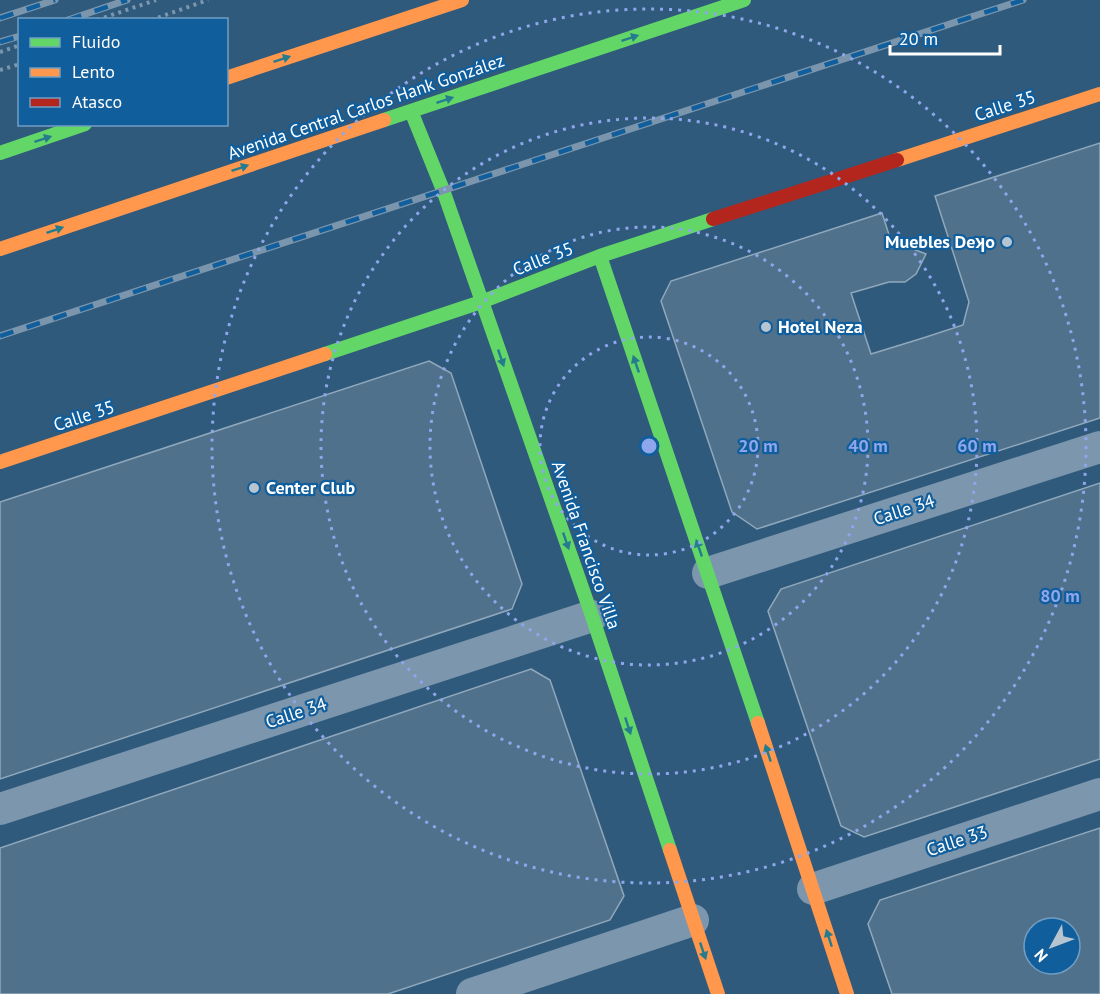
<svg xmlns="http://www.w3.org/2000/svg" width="1100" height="994" viewBox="0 0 1100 994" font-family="'PT Sans',sans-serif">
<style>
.building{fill:#50718c;stroke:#90a8bb;stroke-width:1.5;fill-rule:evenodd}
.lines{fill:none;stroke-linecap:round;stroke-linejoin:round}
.path{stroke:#7b96ad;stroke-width:4;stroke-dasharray:3 4.5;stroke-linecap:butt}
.street{stroke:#7b96ad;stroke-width:32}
.fast{stroke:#63d668;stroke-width:14}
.slow{stroke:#ff974d;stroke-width:14}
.jam{stroke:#b3261e;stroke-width:14}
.rail-casing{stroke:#7b96ac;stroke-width:7}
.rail{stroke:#115e9c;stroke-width:4.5;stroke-dasharray:14;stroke-linecap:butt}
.oneway{fill:#267c8f}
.ring{fill:none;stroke:#8ea6ec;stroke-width:3;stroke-dasharray:3 6}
.poi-dot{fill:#b7c5d1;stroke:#115e9c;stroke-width:2}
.labels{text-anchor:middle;stroke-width:4.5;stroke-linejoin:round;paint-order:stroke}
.street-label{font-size:18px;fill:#fff;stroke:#115e9c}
.poi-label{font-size:18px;font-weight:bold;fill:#fff;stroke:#115e9c;text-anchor:start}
.centre{fill:#8ea6ec;stroke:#115e9c;stroke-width:3}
.ring-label{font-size:18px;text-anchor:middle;font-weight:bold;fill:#8ea6ec;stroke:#115e9c;stroke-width:4.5;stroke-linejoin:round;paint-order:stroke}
</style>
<rect width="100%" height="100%" fill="#305a7c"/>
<path class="building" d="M1100,143V418L757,529L732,512L661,301L671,281L882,213L891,241L926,254L916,274L905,282H889L851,293L871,354L923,338L963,325L969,302L935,196Z
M429,361L451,373L522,584L512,609L0,779V502Z
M1100,483V759L864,837L841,826L768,611L781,589Z
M531,669L550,680L624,896L610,920L388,994H0V848Z
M1100,828V994H892L868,924L880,900ZM1034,928H1070V964H1034Z"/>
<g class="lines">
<path class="path" d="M97,20L156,0
M151,20L208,0
M0,52L20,45
M0,70L20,64"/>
<path class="street" d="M708,573L1100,447
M0,809L592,616
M813,889L1100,794
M472,994L693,920"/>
<path class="fast" d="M411,111L443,190L592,616L670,850
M384,120L744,0
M0,153L85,124
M600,256L758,723
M325,354L481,302L600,256L713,219"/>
<path class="slow" d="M226,78L462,0
M897,160L1100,94
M0,249L384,120
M0,462L325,354
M758,723L847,994
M670,850L718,994"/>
<path class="jam" d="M713,219L897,160"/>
<g class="rail-casing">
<path id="rail" d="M0,18L55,0
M68,20L127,0
M0,42L20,36
M0,336L1023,0"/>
</g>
<use href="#rail" class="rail"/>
</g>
<defs><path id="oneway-solid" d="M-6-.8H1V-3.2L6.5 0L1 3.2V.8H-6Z" transform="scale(1.5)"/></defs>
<g class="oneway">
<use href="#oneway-solid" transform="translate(630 38) rotate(-18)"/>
<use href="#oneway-solid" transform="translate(282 59) rotate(-18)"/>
<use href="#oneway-solid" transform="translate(445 100) rotate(-18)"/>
<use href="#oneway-solid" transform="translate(43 139) rotate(-18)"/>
<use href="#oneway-solid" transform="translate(240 168) rotate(-19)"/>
<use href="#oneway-solid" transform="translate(55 230) rotate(-19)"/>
<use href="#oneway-solid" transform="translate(501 358) rotate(71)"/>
<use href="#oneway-solid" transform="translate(636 364) rotate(-109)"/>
<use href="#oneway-solid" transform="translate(566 541) rotate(71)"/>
<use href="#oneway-solid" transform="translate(699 548) rotate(-109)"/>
<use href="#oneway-solid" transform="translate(628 726) rotate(72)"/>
<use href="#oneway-solid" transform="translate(768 753) rotate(-108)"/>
<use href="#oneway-solid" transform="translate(829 938) rotate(-108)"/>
<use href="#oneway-solid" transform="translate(703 951) rotate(71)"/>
</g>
<g class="ring">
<circle cx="649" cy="446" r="109"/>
<circle cx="649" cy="446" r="219"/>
<circle cx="649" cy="446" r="328"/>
<circle cx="649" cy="446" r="437"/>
</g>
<g class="poi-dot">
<circle cx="1007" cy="242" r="6"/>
<circle cx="766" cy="327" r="6"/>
<circle cx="254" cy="488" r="6"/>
</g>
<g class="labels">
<g class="street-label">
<text transform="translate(1005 106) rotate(-18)" y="6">Calle 35</text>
<text transform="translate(366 107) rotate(-19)" y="6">Avenida Central Carlos Hank González</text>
<text transform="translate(543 259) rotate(-21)" y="6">Calle 35</text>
<text transform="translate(84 416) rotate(-18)" y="6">Calle 35</text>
<text transform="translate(904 510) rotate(-18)" y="6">Calle 34</text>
<text transform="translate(586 545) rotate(71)" y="6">Avenida Francisco Villa</text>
<text transform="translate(296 713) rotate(-18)" y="6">Calle 34</text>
<text transform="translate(957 841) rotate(-18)" y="6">Calle 33</text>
</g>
<g class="poi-label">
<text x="995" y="248" text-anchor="end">Muebles Deʞo</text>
<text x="778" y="333">Hotel Neza</text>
<text x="266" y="494">Center Club</text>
</g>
</g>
<circle cx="649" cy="446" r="9" class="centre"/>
<g class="ring-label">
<text x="758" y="452">20 m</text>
<text x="868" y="452">40 m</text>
<text x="977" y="452">60 m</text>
<text x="1060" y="602">80 m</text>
</g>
<rect x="18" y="18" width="210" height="108" fill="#115e9c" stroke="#709ec4" stroke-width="1.5"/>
<rect x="30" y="38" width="30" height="9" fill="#63d668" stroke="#709ec4" stroke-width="1.5"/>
<text x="72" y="48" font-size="18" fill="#ffffff">Fluido</text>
<rect x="30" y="68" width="30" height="9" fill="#ff974d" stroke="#709ec4" stroke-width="1.5"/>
<text x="72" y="78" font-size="18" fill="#ffffff">Lento</text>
<rect x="30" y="98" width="30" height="9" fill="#b3261e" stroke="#709ec4" stroke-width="1.5"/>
<text x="72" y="108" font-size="18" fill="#ffffff">Atasco</text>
<g transform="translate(1052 946) rotate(229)"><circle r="28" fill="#115e9c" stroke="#709ec4" stroke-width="1.5"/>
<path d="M0-4.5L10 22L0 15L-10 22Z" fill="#b7c5d1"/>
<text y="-9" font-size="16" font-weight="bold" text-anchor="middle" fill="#ffffff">N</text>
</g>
<path d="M890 45v9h110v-9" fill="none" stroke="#ffffff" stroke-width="3"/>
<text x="899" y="45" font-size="18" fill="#ffffff" stroke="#115e9c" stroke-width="4.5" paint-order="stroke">20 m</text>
</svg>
